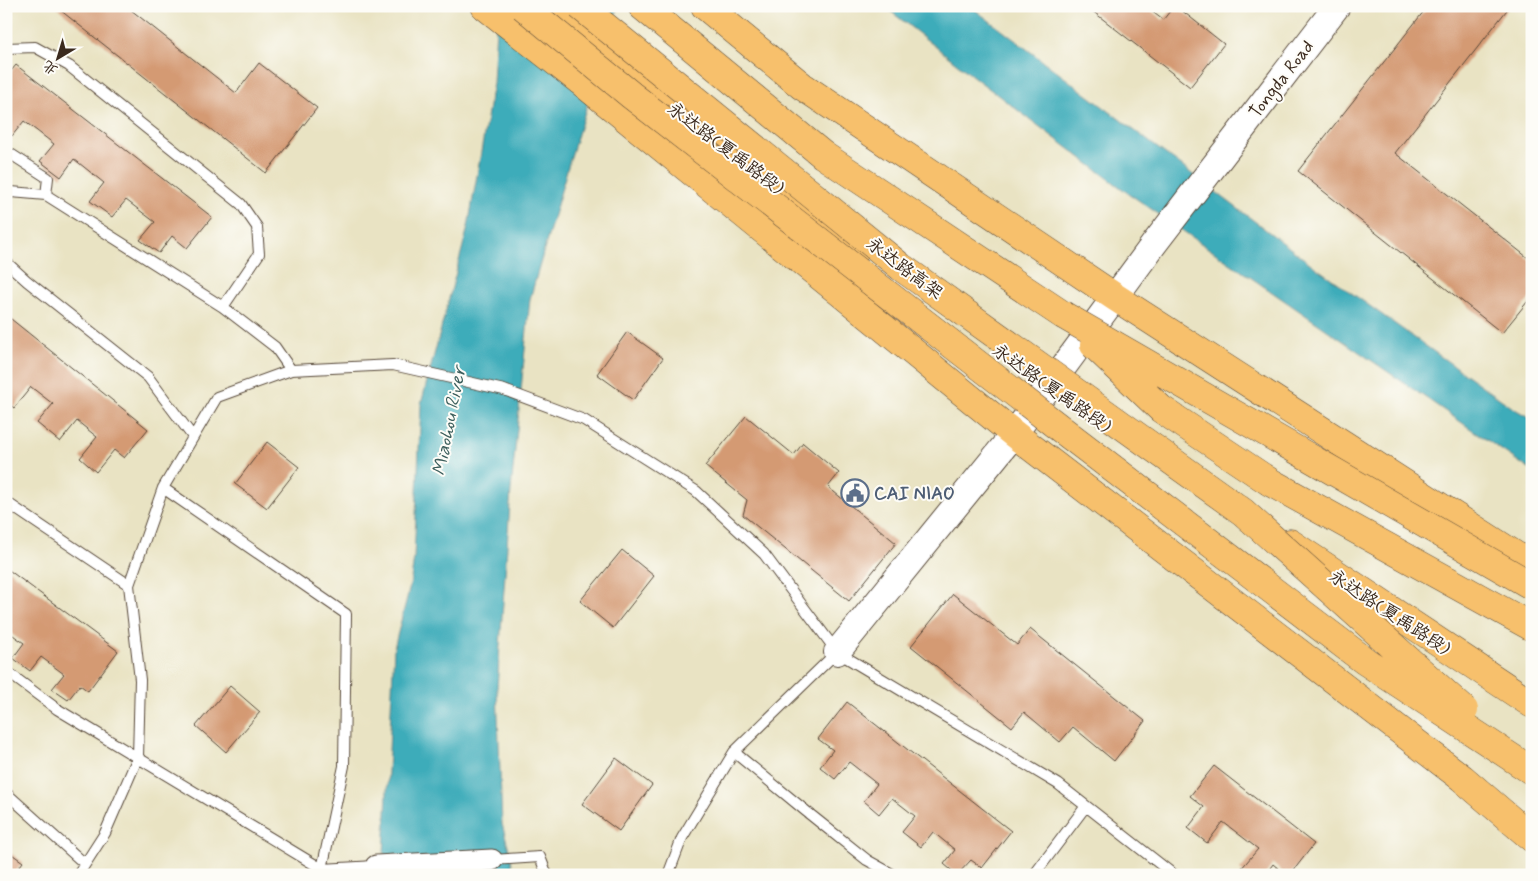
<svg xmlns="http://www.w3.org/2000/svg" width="1538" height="881" viewBox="0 0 1538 881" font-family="Mynerve,'LXGW WenKai TC',sans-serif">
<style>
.water{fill:#3dacba;stroke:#3c6b6c}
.building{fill:#d49a73}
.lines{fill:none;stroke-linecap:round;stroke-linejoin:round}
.service-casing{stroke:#554637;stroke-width:12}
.minor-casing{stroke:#554637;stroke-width:23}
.tertiary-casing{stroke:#554637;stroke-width:28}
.primary-casing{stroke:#554637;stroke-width:29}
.trunk-casing{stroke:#554637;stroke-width:29}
.service{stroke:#fff;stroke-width:10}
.minor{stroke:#fff;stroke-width:21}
.tertiary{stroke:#fff;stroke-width:26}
.primary{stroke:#f7c06c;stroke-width:28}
.trunk{stroke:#f7c06c;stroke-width:28}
.trunk-bridge-casing{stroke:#554637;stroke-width:29;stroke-linecap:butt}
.trunk-bridge{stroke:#f7c06c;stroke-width:28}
.labels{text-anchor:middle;stroke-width:4;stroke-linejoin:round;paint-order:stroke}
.street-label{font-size:18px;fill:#3b2a1e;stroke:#fdfcf7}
.service-label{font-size:18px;font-weight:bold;fill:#4e5e75;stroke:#fdfcf7;text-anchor:start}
.water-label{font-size:19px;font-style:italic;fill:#3c5e5c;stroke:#fdfcf7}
</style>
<rect width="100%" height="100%" fill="#fdfcf7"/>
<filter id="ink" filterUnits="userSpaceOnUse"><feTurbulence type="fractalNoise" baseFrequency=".02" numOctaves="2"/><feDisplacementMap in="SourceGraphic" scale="10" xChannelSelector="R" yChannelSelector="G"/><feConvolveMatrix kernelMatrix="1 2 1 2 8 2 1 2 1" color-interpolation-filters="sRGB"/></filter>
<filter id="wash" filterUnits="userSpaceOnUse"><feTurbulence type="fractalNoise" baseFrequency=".0096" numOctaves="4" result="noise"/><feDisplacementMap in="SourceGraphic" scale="20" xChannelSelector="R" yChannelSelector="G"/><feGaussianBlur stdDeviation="1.12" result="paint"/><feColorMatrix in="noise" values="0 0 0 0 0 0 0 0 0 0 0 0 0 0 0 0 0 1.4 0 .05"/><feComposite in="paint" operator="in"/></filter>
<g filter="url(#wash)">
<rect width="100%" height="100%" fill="#e9e3c3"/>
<path class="water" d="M497,6H618L569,163L530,299L511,490L497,688L502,824L510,853L514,875H383L394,648L410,586L414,558L421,404L468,227L493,83Z
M884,6H970L1315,267L1513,408L1532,419V471L1125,191L979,81Z"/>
<g id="blocks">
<path class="building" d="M55,6H126L236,93L259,63L317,108L266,173Z
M1086,6H1153L1150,10L1163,20L1174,6H1176L1224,44L1190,87Z
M1428,6H1510L1395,153L1532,261V296L1502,333L1298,171Z
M16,65L212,217L187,248L172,236L159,253L140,240L155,222L126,200L112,217L90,201L104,183L74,159L61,177L40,161L54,144L24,121L12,136L6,132V110L9,106L6,103V77Z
M6,315L148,429L124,458L114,450L96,472L80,458L97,437L77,421L60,442L37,423L53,404L31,387L14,408L6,402V369L9,365L6,363Z
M627,332L663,358L633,400L597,374Z
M746,416L794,455L803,443L839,473L828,487L896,543L849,601L743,515L747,500L705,466Z
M267,442L299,467L267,508L235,484Z
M622,550L654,576L613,628L580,601Z
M6,568L118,651L88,691L80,685L68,700L52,689L64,674L41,657L30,671L13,658L24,643L6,630Z
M953,594L1017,645L1030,629L1145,721L1114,761L1073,727L1060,742L1024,712L1012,727L911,646Z
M230,686L260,712L226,752L196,726Z
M847,702L1011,831L982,868L971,860L957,875L944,864L955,850L933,832L921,847L902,832L915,816L892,798L879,814L864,801L877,784L849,762L835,779L820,767L833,750L818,739Z
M616,758L652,785L619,831L582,804Z
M1214,766L1314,844L1290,875H1286L1273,864L1265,875H1246L1240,870L1258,849L1223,822L1207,843L1188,828L1204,807L1190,796Z
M6,850L23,862L13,875H6Z"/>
</g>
</g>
<g filter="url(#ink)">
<use href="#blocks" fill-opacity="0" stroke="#554637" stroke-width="1"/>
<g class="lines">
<g class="service-casing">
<path id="service" d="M6,48L35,47L69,66L241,204L257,227L259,254L223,307
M6,151L48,178L46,195
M6,197L11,192L46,195L223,307L275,347L291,370
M6,262L27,281L148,377L193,437
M163,488L346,614L344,766L322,869L318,875
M6,502L129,585L163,488L217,397L291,370L393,365L504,390L584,420L696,491L764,554L837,652L1058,784L1174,875
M6,671L57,709L322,869L376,866
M734,752L807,812L867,860L894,875
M6,793L85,864
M492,860L540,857L547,875
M78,875L105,833L138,757L140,680L129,585
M668,875L682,838L734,752L837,652
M1034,875L1086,806"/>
</g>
<g class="minor-casing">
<path id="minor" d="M376,866L492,860"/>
</g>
<g class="tertiary-casing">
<path id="tertiary" d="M837,652L1014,434L1154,244L1337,6"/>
</g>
<g class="primary-casing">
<path id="primary" d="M485,6L584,84L1014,434L1462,778L1532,838
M550,6L691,123L858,248
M705,6L802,86L1115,297L1532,566"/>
</g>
<g class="trunk-casing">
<path id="trunk" d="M642,6L823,155L1063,315
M1270,482L1532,627
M1290,543L1532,704"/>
</g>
<use href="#service" class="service"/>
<use href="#minor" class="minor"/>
<use href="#tertiary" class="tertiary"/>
<use href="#primary" class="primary"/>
<use href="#trunk" class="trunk"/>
<g class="trunk-bridge-casing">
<path id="trunk-bridge" d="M523,6L631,95L1061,429L1365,661L1532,771
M580,6L901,267L1243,512L1464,710
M1063,315L1532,586
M1094,345L1161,409L1270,482"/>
</g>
<use href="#trunk-bridge" class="trunk-bridge"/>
</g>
</g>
<defs>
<g id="civic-ring" transform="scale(1.4375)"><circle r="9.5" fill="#fdfcf7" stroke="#5c6f8a" stroke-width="1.5"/><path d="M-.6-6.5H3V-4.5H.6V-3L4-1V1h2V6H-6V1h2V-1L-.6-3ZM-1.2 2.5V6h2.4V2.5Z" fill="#5c6f8a"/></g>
</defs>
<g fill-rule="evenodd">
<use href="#civic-ring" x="855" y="493"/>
</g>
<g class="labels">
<g class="street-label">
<text transform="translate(1281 79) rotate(-52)" y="6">Tongda Road</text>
<text transform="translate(726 148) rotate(37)" y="6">永达路(夏禹路段)</text>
<text transform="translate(905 268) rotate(37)" y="6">永达路高架</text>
<text transform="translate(1052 388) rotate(35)" y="6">永达路(夏禹路段)</text>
<text transform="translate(1390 612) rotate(33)" y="6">永达路(夏禹路段)</text>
</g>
<g class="service-label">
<text x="874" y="499">CAI NIAO</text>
</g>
<g class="water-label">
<text transform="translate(448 421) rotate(-79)" y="7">Miaohou River</text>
</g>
</g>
<rect width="1538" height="881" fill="none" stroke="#fdfcf7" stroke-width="25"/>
<g transform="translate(58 58) rotate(218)" stroke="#fdfcf7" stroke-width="4" paint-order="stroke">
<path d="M0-4L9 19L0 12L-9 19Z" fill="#3b2a1e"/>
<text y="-8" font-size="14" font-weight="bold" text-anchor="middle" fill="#3b2a1e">北</text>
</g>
</svg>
